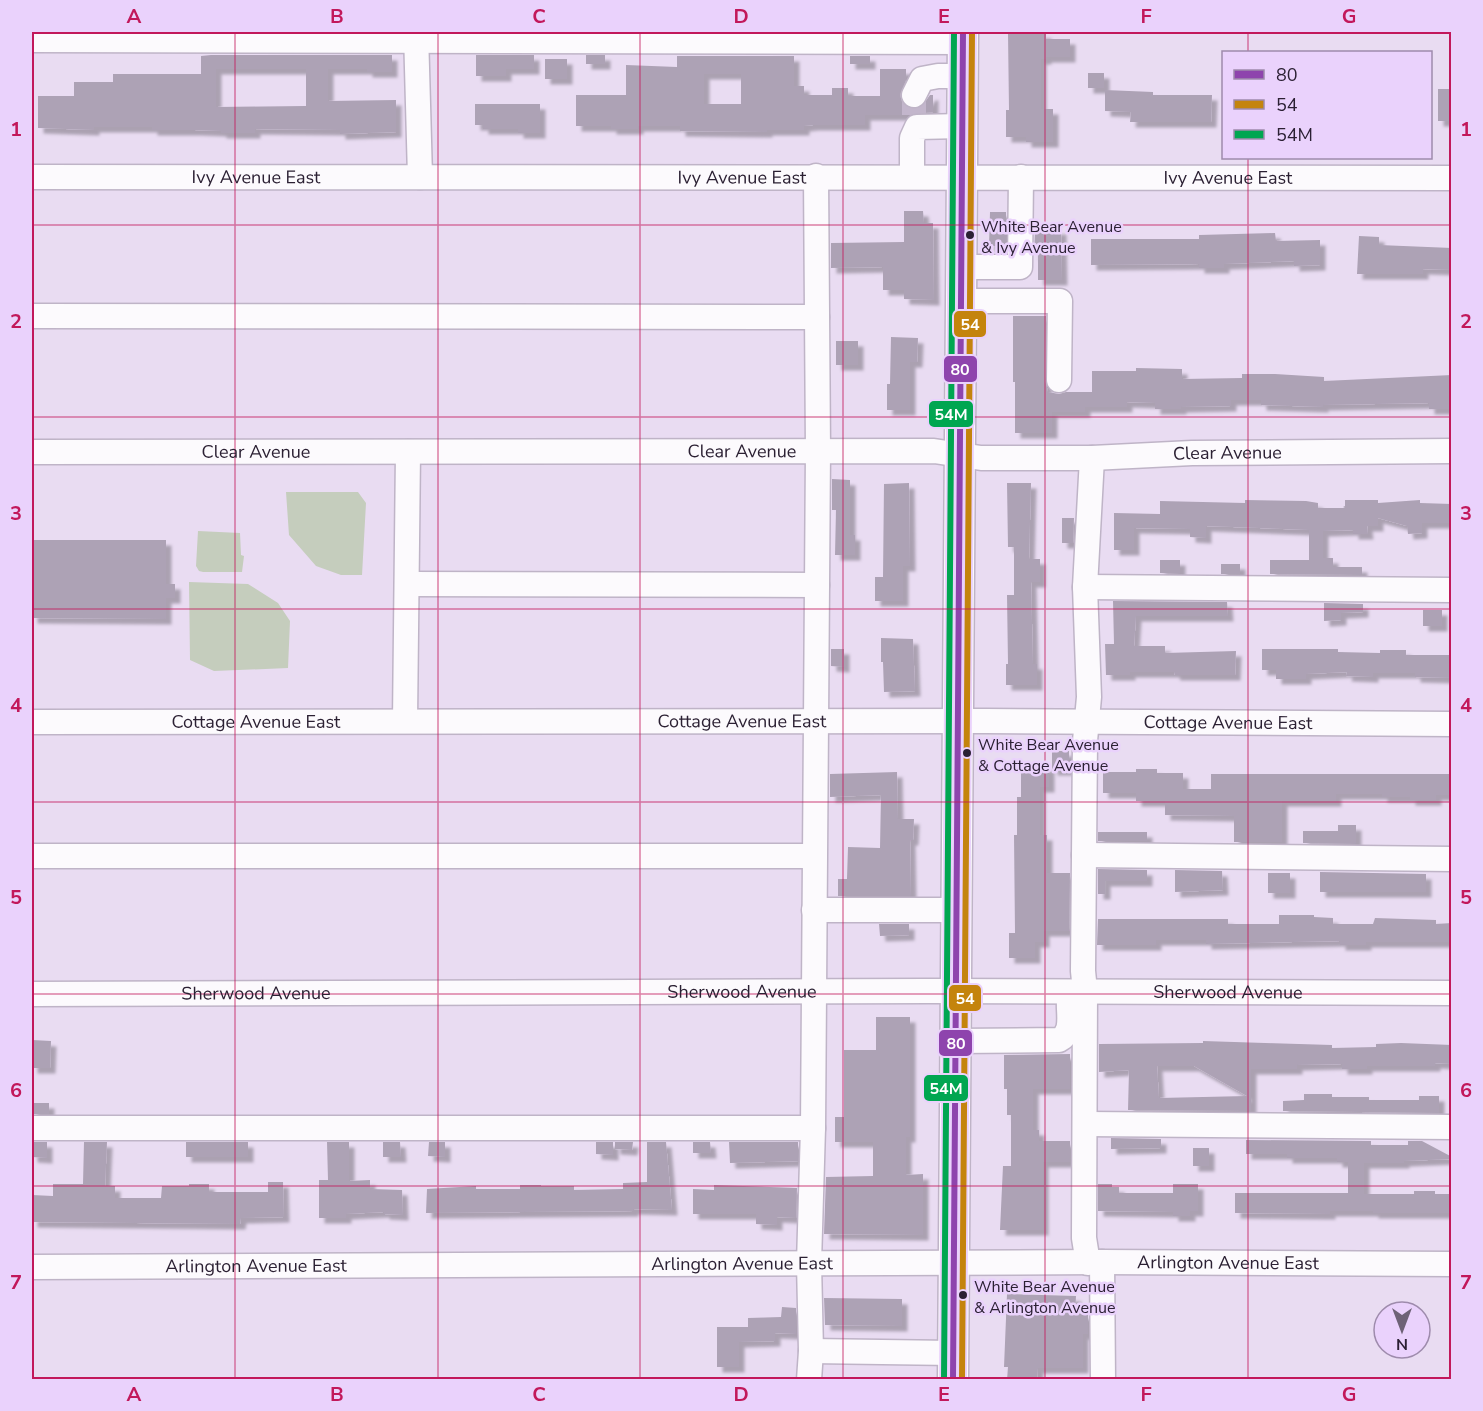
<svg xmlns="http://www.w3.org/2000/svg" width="1483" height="1411" viewBox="0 0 1483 1411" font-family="'Nunito Sans',sans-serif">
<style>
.green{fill:#c5cdbd}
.building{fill:#ada2b5;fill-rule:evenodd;filter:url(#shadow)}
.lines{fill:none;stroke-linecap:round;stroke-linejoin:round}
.minor-tunnel{stroke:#c3b6cc;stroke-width:24;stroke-dasharray:24 12;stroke-linecap:butt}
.minor-casing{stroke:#bfb4c7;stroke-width:27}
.major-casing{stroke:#bfb4c7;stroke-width:33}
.minor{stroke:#fcfafd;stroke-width:24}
.major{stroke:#fcfafd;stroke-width:30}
.bus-1-casing{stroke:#ead2fc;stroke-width:10}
.bus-2-casing{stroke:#ead2fc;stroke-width:10}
.bus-3-casing{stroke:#ead2fc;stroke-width:10}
.bus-1{stroke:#8e44ad;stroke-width:6}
.bus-2{stroke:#c4840d;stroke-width:6}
.bus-3{stroke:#00a651;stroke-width:6}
.grid{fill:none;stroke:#c2185b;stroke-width:1.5;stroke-opacity:0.55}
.bus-dot{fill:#2b2033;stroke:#ead2fc;stroke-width:2}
.labels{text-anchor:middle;stroke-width:5;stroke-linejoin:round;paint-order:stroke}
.bus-label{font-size:16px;fill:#2b2033;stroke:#ead2fc;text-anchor:start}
.street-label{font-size:18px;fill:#2b2033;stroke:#ead2fc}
.line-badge{stroke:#ead2fc;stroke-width:2}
.badge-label{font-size:16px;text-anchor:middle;font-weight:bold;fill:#fff}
.neatline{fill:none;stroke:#c2185b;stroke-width:2}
.grid-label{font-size:20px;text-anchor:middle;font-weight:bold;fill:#c2185b}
</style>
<defs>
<filter id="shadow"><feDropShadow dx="5.5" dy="5.5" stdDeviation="1.5" flood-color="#0004"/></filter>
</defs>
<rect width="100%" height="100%" fill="#e9dcf2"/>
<path class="green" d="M286,492H358L366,503L362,575H341L316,566L289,535Z
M198,531L240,533L241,555L244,556L242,572H203L199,571L196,566Z
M189,582L248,584L278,603L290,621L288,668L214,671L190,660Z"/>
<path class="building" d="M1008,33H1046V39H1070V57H1046V59H1041V109H1053V142H1026V137H1006V110H1009Z
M211,55H392V72H367V69H328V101L396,100V132L340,134V130L255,129V133H221V131L195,130H152V127H94V130L38,128V96H74V82H113V74H201V56ZM216,69H306V106L216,107Z
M476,55H534V69H506V76H476Z
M586,55H605V64H586Z
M677,56H794V86H804V95H832V88H848V96H880V69H906V80L900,95L902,102L908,108L915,109L922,106L930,95H933V112L909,115H865V125H813L804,126V130H767V132L680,131V126H638V129H611V126H576V95H626V65L677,67ZM704,74H741V104H704Z
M850,56H870V64H850Z
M545,59H567V79H545Z
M1088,73H1104V88H1088Z
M1438,89H1452V121H1438Z
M1105,90L1153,92V95H1212L1211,122H1130L1131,112L1105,111Z
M475,104H540V133H518V129H483V125H475Z
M904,211H923L924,223H933L934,300L904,299V290H883V267L831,268V243L904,242Z
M990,212H1006V246H989Z
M1061,229L1062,280H1038V255H1034L1035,230Z
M1275,233L1276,241L1320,240V265L1294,266V261L1224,264V268H1199V264L1091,265V239H1199V235Z
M1359,236L1379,237V245L1452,248V270L1423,269V274H1357Z
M1013,316H1046L1045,380L1048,392L1059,394L1066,392H1092V371H1136V368L1182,369V379L1242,378V374H1275L1324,377V381L1452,375V409H1429V403L1323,405V407L1261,405V400H1231V406L1181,407V409H1155V403L1127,402V407H1085V412H1052V433H1015V382H1013Z
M891,337L918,338L917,362H910V410H887V384H890Z
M836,341H858V365H836Z
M832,479L850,480V535H855V555H835L836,510H832Z
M909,483L910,566H903V601H875V577H883L884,484Z
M1007,483H1031L1029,559H1040V582H1031L1033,664H1037V685H1006V664H1008L1007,595H1014V547H1008Z
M1245,500L1306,501L1318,503V508H1345L1343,507L1345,506V500H1378V503L1420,500V503L1452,504V523H1422V533L1408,534L1407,526L1378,518V526H1367L1368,534H1353V530L1323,531V558H1333V567H1362V575L1270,574V560H1309V530L1206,526V538L1190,537V529L1134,528V550H1114V513L1160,514V501L1245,503Z
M1062,518H1074L1073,543H1062Z
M32,540H166V584H175V598H166V619L32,618Z
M1160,560H1180V574L1160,573Z
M1221,564H1240V574H1221Z
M1113,601L1227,602L1228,616H1136L1134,646H1165V653L1236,651L1235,675H1175L1174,672H1130V675H1106L1105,644H1114Z
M1324,603L1363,604V612L1341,613V620L1324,621Z
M1423,610H1442V626H1423Z
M881,638L913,639L915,691L884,692L883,662H881Z
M831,649H844V667L831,666Z
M1262,649H1338V652L1380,653V650H1406V655H1452V678L1415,677V673H1373V677L1346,676L1347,672L1306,674V679H1276V670H1262Z
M1052,751H1069V770H1052Z
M1021,766H1049V787H1040V835H1047V873H1070L1069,931H1044V942H1035V958H1009V933H1015L1014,835H1017V797H1021Z
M1136,769H1157V773H1183V789H1211V774H1452V795H1436V800H1410V797H1382V794H1336V801H1282V842H1234V816L1165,815V801H1136V793H1103V772H1136Z
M897,772L898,819H914L913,840H910L911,896H838V879H847L848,847L880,848L881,795L830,797V774Z
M1338,825H1356V844L1303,843V831H1338Z
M1098,832H1147V841H1098Z
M1098,869L1147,870V881H1105V894H1098Z
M1175,870L1222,871L1223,890L1175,892Z
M1320,872L1426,874V892H1320Z
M1268,873H1290V893H1268Z
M1279,915H1314V917L1333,918V924H1373L1375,918L1436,920V924L1452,923V942H1366V945H1340V941L1206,944V940H1156V945H1097L1098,919H1228V924H1279Z
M879,924H909V935L880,936Z
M876,1017H910V1137H906V1175L923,1174V1235L824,1234L826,1177L873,1176V1142H835V1117H844V1050H876Z
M32,1040L51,1041L50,1068H32Z
M1203,1041L1332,1045V1048L1376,1047V1044L1401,1043L1452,1045V1064L1435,1063V1066H1367V1069H1342V1064L1297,1065V1069H1251V1111L1128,1110L1129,1070L1099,1072V1044L1203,1043ZM1157,1066H1194L1247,1096L1159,1098Z
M1070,1054V1089H1033V1130H1039V1141H1070V1162H1043V1230H1000L1003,1166H1011V1115H1007V1089H1004V1055Z
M1304,1094H1332V1097H1369V1100H1419V1096H1439V1113L1283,1111V1101L1304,1100Z
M32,1103H49V1114H32Z
M1111,1138L1161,1139V1148L1111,1149Z
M1246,1140L1371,1141V1145H1408V1141H1422L1452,1157V1159L1404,1161V1163H1364V1194H1414V1191H1435V1194H1452V1213H1373V1211H1330V1214L1235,1213V1193H1348V1162H1337V1158H1287V1154H1246Z
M32,1142H47V1158L32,1157Z
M84,1142H107L105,1186H115V1198H161L162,1186H189V1184H209V1192H268V1182H283L284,1217L241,1218L240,1224L32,1222V1195L53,1196V1184H83Z
M186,1142H248V1157H186Z
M327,1142H349V1181L370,1180V1189L402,1190L403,1215L384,1214V1212L346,1214V1218H319V1180H328Z
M383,1142H400L401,1157H383Z
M429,1142H445V1157L428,1156Z
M596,1142H613V1155L596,1154Z
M615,1142H633L632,1150L615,1149Z
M647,1142H666L672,1210L633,1209V1211L426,1213L427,1189L476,1186V1189H520V1185H541V1186H574V1190L623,1189V1183L647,1182Z
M693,1142H710L711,1153H693Z
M729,1142H798V1161L730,1163Z
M1193,1148H1209V1166H1193Z
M1098,1184H1112V1187H1119V1193H1173V1184H1198V1211H1190V1216H1173V1212L1098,1211Z
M714,1185L797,1188L796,1218L777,1217V1225L756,1224V1214H693V1189L714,1190Z
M1007,1294L1076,1296L1075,1314H1088V1334H1083V1368H1038L1037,1380H1007L1008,1367H1004Z
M824,1298L902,1299V1326L825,1325Z
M782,1307L796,1308V1334L775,1333V1341L739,1342V1367H717V1327H748V1318L781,1317Z"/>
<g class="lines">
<path class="minor-tunnel" d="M914,95V115"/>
<g class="minor-casing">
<g id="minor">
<path d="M416,32L420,177"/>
<path d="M32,40L963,42"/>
<path d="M914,95L922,79L938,76H962"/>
<path id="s1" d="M32,177L1452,178"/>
<path d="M912,177V138L917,127L962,126"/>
<path d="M962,267H1020L1021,177"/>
<path d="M962,301H1060L1059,380"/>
<path d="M32,316L817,317"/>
<path id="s2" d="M32,452L934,451L981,458H1092L1192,453L1452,451"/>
<path d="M407,584L817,585"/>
<path d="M1085,587L1452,590"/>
<path d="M405,721L408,452"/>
<path id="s3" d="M32,722L985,721L1452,724"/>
<path d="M1084,855L1452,859"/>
<path d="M32,856H814"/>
<path d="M814,910H956"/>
<path id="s4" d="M32,994L928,991L1452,993"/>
<path d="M956,1041L1059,1040C1074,1032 1068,1015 1069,1000"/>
<path d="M1086,1124L1452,1127"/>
<path d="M32,1128H813"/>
<path d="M1102,1262L1103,1380"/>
<path d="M1088,1263L1084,1238L1085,991L1083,971L1085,741L1089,697L1085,587L1092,458"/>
<path id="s5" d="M32,1267L1102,1262L1452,1264"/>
<path d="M811,1351L953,1353"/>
<path d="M809,1380L811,1351L809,1263L813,1128L818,450L816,176"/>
</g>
</g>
<g class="major-casing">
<path id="major" d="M953,1380L963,32"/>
</g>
<use href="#minor" class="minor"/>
<use href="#major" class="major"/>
<g class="bus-1-casing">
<path id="bus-1" d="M953,1380L963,32"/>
</g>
<g class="bus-2-casing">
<path id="bus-2" d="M962,1380L972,32"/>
</g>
<g class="bus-3-casing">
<path id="bus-3" d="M944,1380L954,32"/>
</g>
<use href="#bus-1" class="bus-1"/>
<use href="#bus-2" class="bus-2"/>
<use href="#bus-3" class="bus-3"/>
</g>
<path class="grid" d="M235,32V1380M438,32V1380M640,32V1380M843,32V1380M1045,32V1380M1248,32V52M1248,158V1380M32,225H1452M32,417H1452M32,609H1452M32,802H1452M32,994H1452M32,1186H1452"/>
<g class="bus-dot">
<circle cx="970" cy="235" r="5"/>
<circle cx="967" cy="753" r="5"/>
<circle cx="963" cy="1295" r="5"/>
</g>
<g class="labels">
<g class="bus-label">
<text x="981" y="232">White Bear Avenue<tspan x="981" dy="21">&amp; Ivy Avenue</tspan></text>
<text x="978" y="750">White Bear Avenue<tspan x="978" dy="21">&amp; Cottage Avenue</tspan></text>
<text x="974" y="1292">White Bear Avenue<tspan x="974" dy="21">&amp; Arlington Avenue</tspan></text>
</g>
<g class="street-label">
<text dy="6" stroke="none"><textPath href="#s1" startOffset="710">Ivy Avenue East</textPath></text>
<text dy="6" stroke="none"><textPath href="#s1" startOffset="224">Ivy Avenue East</textPath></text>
<text dy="6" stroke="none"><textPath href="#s1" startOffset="1196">Ivy Avenue East</textPath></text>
<text dy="6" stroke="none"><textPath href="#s2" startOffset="710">Clear Avenue</textPath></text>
<text dy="6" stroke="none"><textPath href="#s2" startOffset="224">Clear Avenue</textPath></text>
<text dy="6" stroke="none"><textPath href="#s2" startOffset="1196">Clear Avenue</textPath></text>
<text dy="6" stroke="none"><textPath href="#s3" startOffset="224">Cottage Avenue East</textPath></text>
<text dy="6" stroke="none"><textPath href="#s3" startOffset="710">Cottage Avenue East</textPath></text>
<text dy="6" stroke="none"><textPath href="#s3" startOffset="1196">Cottage Avenue East</textPath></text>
<text dy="6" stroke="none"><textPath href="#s4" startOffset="710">Sherwood Avenue</textPath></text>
<text dy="6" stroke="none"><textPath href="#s4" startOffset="1196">Sherwood Avenue</textPath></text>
<text dy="6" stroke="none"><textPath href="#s4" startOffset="224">Sherwood Avenue</textPath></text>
<text dy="6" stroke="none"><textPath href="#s5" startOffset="710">Arlington Avenue East</textPath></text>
<text dy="6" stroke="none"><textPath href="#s5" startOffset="1196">Arlington Avenue East</textPath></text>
<text dy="6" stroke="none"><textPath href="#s5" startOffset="224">Arlington Avenue East</textPath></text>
</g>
</g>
<g class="line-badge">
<rect x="953" y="310" width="34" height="28" rx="6" fill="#c4840d"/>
<rect x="943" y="355" width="35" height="28" rx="6" fill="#8e44ad"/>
<rect x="928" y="400" width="46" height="28" rx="6" fill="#00a651"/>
<rect x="948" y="984" width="34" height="28" rx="6" fill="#c4840d"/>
<rect x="938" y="1029" width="35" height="28" rx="6" fill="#8e44ad"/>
<rect x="923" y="1074" width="46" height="28" rx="6" fill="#00a651"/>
</g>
<g class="badge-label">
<text x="970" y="330">54</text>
<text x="960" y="375">80</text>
<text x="951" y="420">54M</text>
<text x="965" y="1004">54</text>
<text x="956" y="1049">80</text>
<text x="946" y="1094">54M</text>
</g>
<rect width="1483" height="1411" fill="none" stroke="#ead2fc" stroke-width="66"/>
<rect x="1222" y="51" width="210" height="108" fill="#ead2fc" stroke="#9e8bac" stroke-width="1.5"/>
<rect x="1234" y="70" width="30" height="9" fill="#8e44ad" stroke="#9e8bac" stroke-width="1.5"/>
<text x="1276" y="81" font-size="18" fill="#2b2033">80</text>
<rect x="1234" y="100" width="30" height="9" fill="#c4840d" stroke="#9e8bac" stroke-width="1.5"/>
<text x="1276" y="111" font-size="18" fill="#2b2033">54</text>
<rect x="1234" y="130" width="30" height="9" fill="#00a651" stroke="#9e8bac" stroke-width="1.5"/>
<text x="1276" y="141" font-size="18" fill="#2b2033">54M</text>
<g transform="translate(1402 1330) rotate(180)"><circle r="28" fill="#ead2fc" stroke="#9e8bac" stroke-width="1.5"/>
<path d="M0-4.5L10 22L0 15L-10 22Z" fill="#6e6276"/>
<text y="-9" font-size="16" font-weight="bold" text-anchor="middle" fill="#2b2033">N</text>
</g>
<rect x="33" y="33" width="1417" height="1345" class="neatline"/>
<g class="grid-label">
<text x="134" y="23">A</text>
<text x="337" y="23">B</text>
<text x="539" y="23">C</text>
<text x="741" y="23">D</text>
<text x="944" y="23">E</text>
<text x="1146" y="23">F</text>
<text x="1349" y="23">G</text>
<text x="16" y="136">1</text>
<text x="1466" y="136">1</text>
<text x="16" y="328">2</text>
<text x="1466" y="328">2</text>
<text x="16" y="520">3</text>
<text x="1466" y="520">3</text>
<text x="16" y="712">4</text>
<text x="1466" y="712">4</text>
<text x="16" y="904">5</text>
<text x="1466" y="904">5</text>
<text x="16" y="1097">6</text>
<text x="1466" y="1097">6</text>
<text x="16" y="1289">7</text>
<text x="1466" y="1289">7</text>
<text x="134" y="1401">A</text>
<text x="337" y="1401">B</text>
<text x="539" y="1401">C</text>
<text x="741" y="1401">D</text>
<text x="944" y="1401">E</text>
<text x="1146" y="1401">F</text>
<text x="1349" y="1401">G</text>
</g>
</svg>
